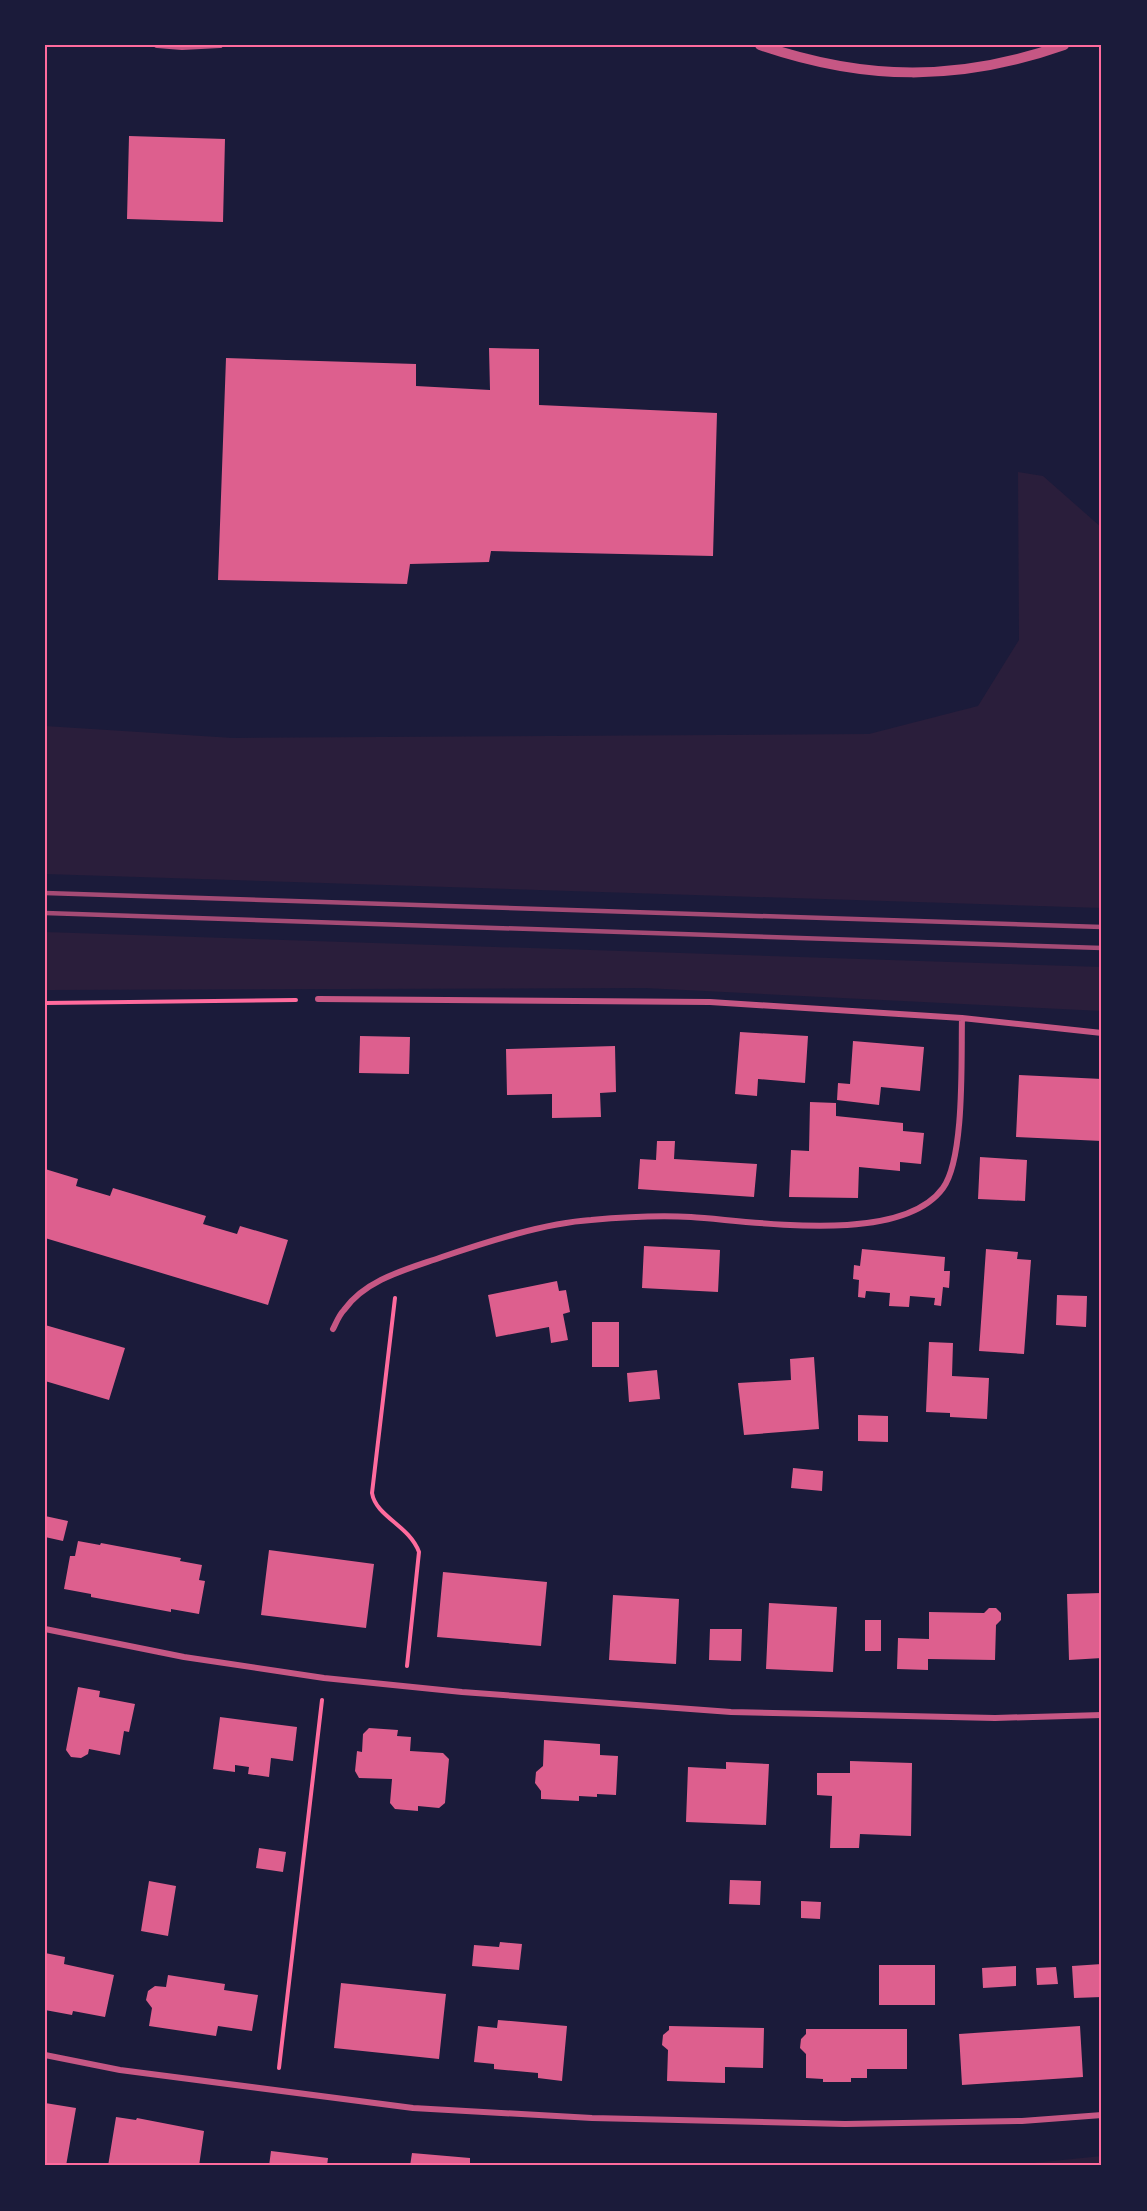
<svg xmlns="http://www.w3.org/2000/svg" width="1147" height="2211" viewBox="0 0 1147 2211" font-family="'Space Grotesk',sans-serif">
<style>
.green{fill:#2a1e3b}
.building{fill:#dd5f8e}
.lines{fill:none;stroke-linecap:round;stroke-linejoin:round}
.path{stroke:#ff6b9d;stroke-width:4}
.minor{stroke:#c65784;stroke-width:6}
.tertiary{stroke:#c65784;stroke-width:10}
.rail{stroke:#a44b75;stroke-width:4.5}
.neatline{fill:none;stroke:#ff6b9d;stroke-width:2}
</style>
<rect width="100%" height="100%" fill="#1b1b3a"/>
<path class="green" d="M1018,472L1043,476L1102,528V908L45,874V726L233,738L869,734L978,706L1019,640Z
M45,932L1102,967V1011L645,988L45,990Z
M1102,2156V2166H1005Z"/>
<path class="building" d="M129,136L225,139L223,222L127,219Z
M489,348L539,349V405L717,413L713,556L491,551L489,562L410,564L407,584L218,580L226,358L416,364V386L490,390Z
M740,1032L808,1036L805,1083L758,1079L757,1096L735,1094Z
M360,1036L410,1037L409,1074L359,1073Z
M853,1041L924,1047L920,1091L881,1087L879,1105L837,1100L838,1083L850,1084Z
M615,1046L616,1092L600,1093L601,1117L552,1118V1094L507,1095L506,1049Z
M1019,1075L1102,1079V1141L1016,1137Z
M810,1102L836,1103V1116L903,1123V1131L924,1133L921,1164L900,1162V1171L859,1167L858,1198L789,1197L791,1150L809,1151Z
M657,1141H675L674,1159L757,1164L754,1197L638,1189L640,1159L656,1160Z
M980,1157L1027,1160L1025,1201L978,1199Z
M45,1169L78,1179L76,1186L110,1196L113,1188L206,1216L203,1224L237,1234L240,1226L288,1240L268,1305L45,1238Z
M644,1246L720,1250L718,1292L642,1288Z
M862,1249L945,1257L944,1271H950L949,1288L943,1287L941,1306L934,1305L935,1298L910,1296L909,1307L889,1306L890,1293L866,1291L865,1298L858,1297L859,1280L853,1279L854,1265L860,1266Z
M986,1249L1018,1252L1017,1259L1031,1260L1024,1354L979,1351Z
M557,1281L559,1291L566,1290L570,1312L563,1314L568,1340L551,1343L549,1327L496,1337L488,1295Z
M1057,1295L1087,1296L1086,1327L1056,1325Z
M1100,1320H1102V1337H1099Z
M592,1322H619V1367H592Z
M45,1325L125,1348L109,1400L45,1381Z
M929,1342L953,1343L952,1376L989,1378L987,1419L950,1417V1413L926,1412Z
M814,1357L819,1429L744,1435L738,1383L791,1380L790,1359Z
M657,1370L660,1399L629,1402L627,1373Z
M858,1415L888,1416V1442L858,1441Z
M793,1468L823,1471L822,1491L791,1488Z
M45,1516L68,1521L63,1541L45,1537Z
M78,1541L100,1545L101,1543L181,1558L180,1561L202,1565L199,1580L205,1581L199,1614L171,1609V1612L91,1597V1594L64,1589L70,1556H75Z
M269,1550L374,1564L366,1628L261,1615Z
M443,1572L547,1582L541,1646L437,1637Z
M1102,1593V1658L1069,1660L1067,1594Z
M613,1595L679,1599L676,1664L609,1660Z
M769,1603L837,1607L833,1672L766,1669Z
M989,1608H996L1001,1613V1620L996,1625L995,1660L928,1659V1670L897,1669L898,1638L929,1639V1612L984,1613Z
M865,1620H881V1651H865Z
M710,1629H742L741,1661L709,1660Z
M78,1687L100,1691L99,1697L135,1704L129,1732L124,1731L120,1755L89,1749L88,1754L81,1758L71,1757L66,1750Z
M220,1717L297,1727L293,1761L271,1758L269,1777L248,1774L249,1767L235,1765V1772L213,1769Z
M369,1728L398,1730L397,1736L411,1737L410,1751L443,1753L449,1759L445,1803L439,1808L418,1806V1811L395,1809L390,1803L392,1779L359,1778L355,1771L357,1751L362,1752L363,1734Z
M544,1740L600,1744V1755L618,1756L616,1795L597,1794V1797L579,1796V1801L541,1799V1791L535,1783L536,1772L543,1766Z
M850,1761L912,1763L911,1836L860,1834L859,1848H830L832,1796L817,1795V1773H850Z
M726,1762L769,1764L766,1825L686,1822L688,1767L726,1769Z
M259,1848L286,1852L283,1872L256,1868Z
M730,1880L761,1881L760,1905L729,1904Z
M149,1881L176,1886L168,1936L141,1931Z
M801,1901L821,1902L820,1919L801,1918Z
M500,1942L522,1944L519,1970L472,1966L474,1945L499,1947Z
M45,1953L65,1957L64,1964L114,1975L105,2017L73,2011L72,2015L45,2010Z
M1102,1964V1997L1074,1998L1072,1966Z
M879,1965H935V2005H879Z
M1016,1966V1986L983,1988L982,1968Z
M1056,1967L1058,1984L1037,1985L1036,1968Z
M168,1975L225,1984L224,1990L258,1995L252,2031L218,2026L216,2036L149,2026L152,2008L146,2000L148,1991L155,1986L166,1987Z
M341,1983L446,1994L439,2059L334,2048Z
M498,2020L567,2026L562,2081L538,2078V2073L494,2069V2064L474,2062L478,2026L497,2028Z
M669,2026L764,2028L763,2068L725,2067V2083L667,2081L668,2050L662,2045L663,2035L669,2030Z
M1080,2026L1083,2077L962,2085L959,2034Z
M806,2029H907V2069H867V2078H851V2082H823V2079L806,2078V2054L800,2048L801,2039L806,2034Z
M45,2103L76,2108L66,2166H45Z
M116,2117L136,2120L137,2118L204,2131L199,2166H108Z
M271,2151L328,2158L327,2166H269Z
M412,2153L470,2158V2166H410Z
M612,2163H621L624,2166H609Z"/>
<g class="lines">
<path class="path" d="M45,1003L296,1000
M395,1298L372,1493C376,1517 409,1525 419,1552L407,1666
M279,2068L322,1700"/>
<path class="minor" d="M157,45L182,47L220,45
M318,999L710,1002L962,1018L1102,1033
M333,1329C336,1323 339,1315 344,1310C366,1279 408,1269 442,1257C486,1242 545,1223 591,1220C624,1217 658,1215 691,1217C754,1221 901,1246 943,1188C965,1158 961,1057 962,1018
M45,1629L184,1657L324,1678L462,1692L731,1712L995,1718L1102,1715
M45,2055L120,2070L413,2108L592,2118L845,2124L1022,2121L1102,2115"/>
<path class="tertiary" d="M760,45C865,81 959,82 1064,45"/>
<path class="rail" d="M45,893L1102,927
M45,913L1102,948"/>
</g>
<rect width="1147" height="2211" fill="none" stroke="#1b1b3a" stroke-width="93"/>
<rect x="46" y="46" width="1054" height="2118" class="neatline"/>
</svg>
